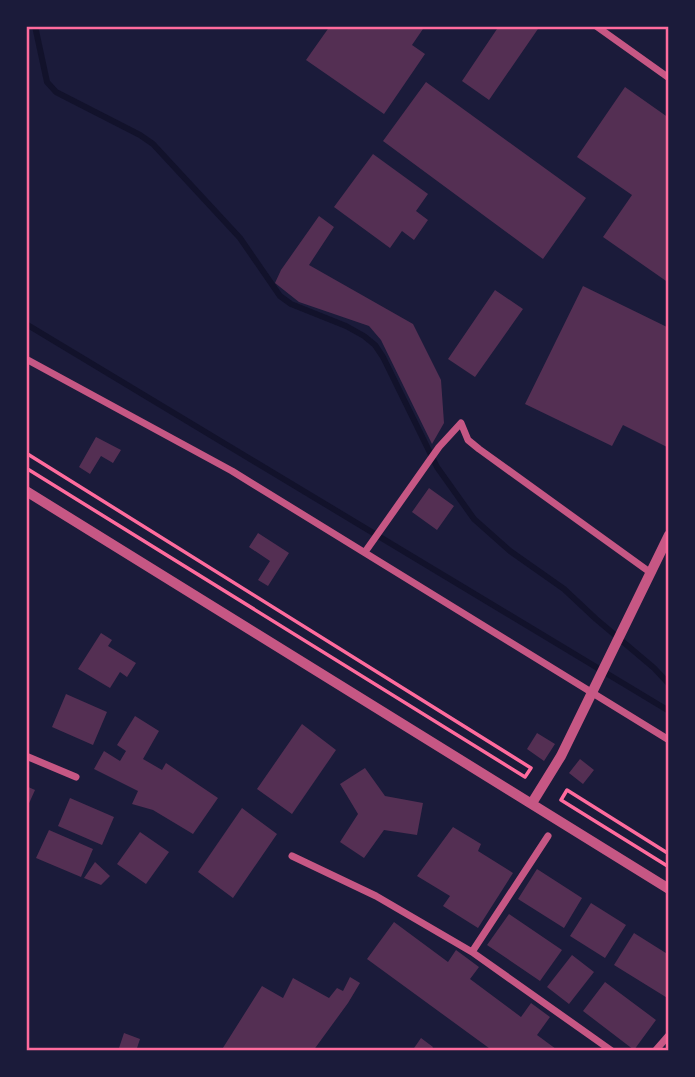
<svg xmlns="http://www.w3.org/2000/svg" width="695" height="1077" viewBox="0 0 695 1077" font-family="Figtree,sans-serif">
<style>
.lines{fill:none;stroke-linecap:round;stroke-linejoin:round}
.stream{stroke:#12122b;stroke-width:6}
.building{fill:#542f53}
.path{stroke:#ff6b9d;stroke-width:3.5}
.minor{stroke:#c65784;stroke-width:7}
.tertiary{stroke:#c65784;stroke-width:10}
.neatline{fill:none;stroke:#ff6b9d;stroke-width:2.5}
</style>
<rect width="100%" height="100%" fill="#1b1b3a"/>
<g class="lines">
<path class="stream" d="M35,26L47,82L56,92L140,135L153,144L240,238L280,296L291,304L346,326L364,336L375,345L383,357L437,467L474,519L510,551L564,589L596,619L654,668L669,684
M26,324L669,711"/>
</g>
<path class="building" d="M330,26H425L412,45L425,54L384,114L306,60Z
M499,26H540L489,100L462,81Z
M426,82L586,198L543,259L383,141Z
M625,87L669,118V283L603,237L632,195L577,157Z
M373,154L428,194L416,211L428,220L414,240L402,231L390,248L334,207Z
M319,216L334,227L309,265L413,324L441,380L444,423L432,444L381,340L369,326L299,302L275,283L281,270Z
M583,286L669,328V448L623,425L612,446L525,404Z
M495,290L523,309L475,377L448,359Z
M96,437L121,450L113,463L101,456L90,474L79,467Z
M429,488L454,506L437,530L412,512Z
M258,533L289,553L268,586L258,580L270,561L249,547Z
M101,633L112,640L108,646L136,663L127,677L120,672L110,688L78,669Z
M66,694L107,712L93,745L52,727Z
M135,716L159,731L143,759L162,770L166,763L218,798L193,834L153,810L132,804L138,791L94,769L104,751L120,761L126,751L117,745Z
M302,724L336,750L292,814L257,789Z
M537,733L555,744L544,761L527,749Z
M580,759L594,770L583,784L569,773Z
M365,768L385,796L423,803L417,835L384,830L364,858L340,842L358,814L340,784Z
M26,786L35,790L26,810Z
M70,798L114,817L102,845L58,826Z
M242,808L277,834L233,898L198,872Z
M453,827L481,844L478,851L513,873L478,928L443,906L450,896L417,876Z
M49,830L93,849L81,877L36,858Z
M140,832L169,852L146,884L117,864Z
M95,862L110,876L101,885L84,878Z
M537,869L582,898L564,928L518,899Z
M591,903L626,925L605,958L570,936Z
M509,914L562,950L540,981L487,945Z
M394,922L448,962L456,950L479,967L470,979L521,1017L531,1003L550,1017L537,1035L556,1049L554,1051H493L367,959Z
M634,933L669,955V999L614,965Z
M572,955L594,972L569,1004L547,987Z
M350,977L360,983L348,1003L313,1051H221L262,986L283,998L293,978L329,998L337,988L343,991Z
M605,982L656,1020L634,1050L583,1011Z
M124,1033L140,1039L136,1051H118Z
M421,1038L433,1047L431,1051H412Z"/>
<g class="lines">
<path class="path" d="M26,453L531,768L525,777L26,468
M669,854L567,790L561,800L669,867"/>
<path class="minor" d="M596,26L669,78
M26,359L232,471L669,740
M365,552L439,447L461,423L468,440L479,449L651,573
M26,756L76,777
M548,836L472,952L612,1051
M292,856L376,896L472,952
M655,1051L669,1035"/>
<path class="tertiary" d="M26,491L669,889
M532,803L561,756L669,535"/>
</g>
<rect width="695" height="1077" fill="none" stroke="#1b1b3a" stroke-width="56"/>
<rect x="28" y="28" width="639" height="1021" class="neatline"/>
</svg>
